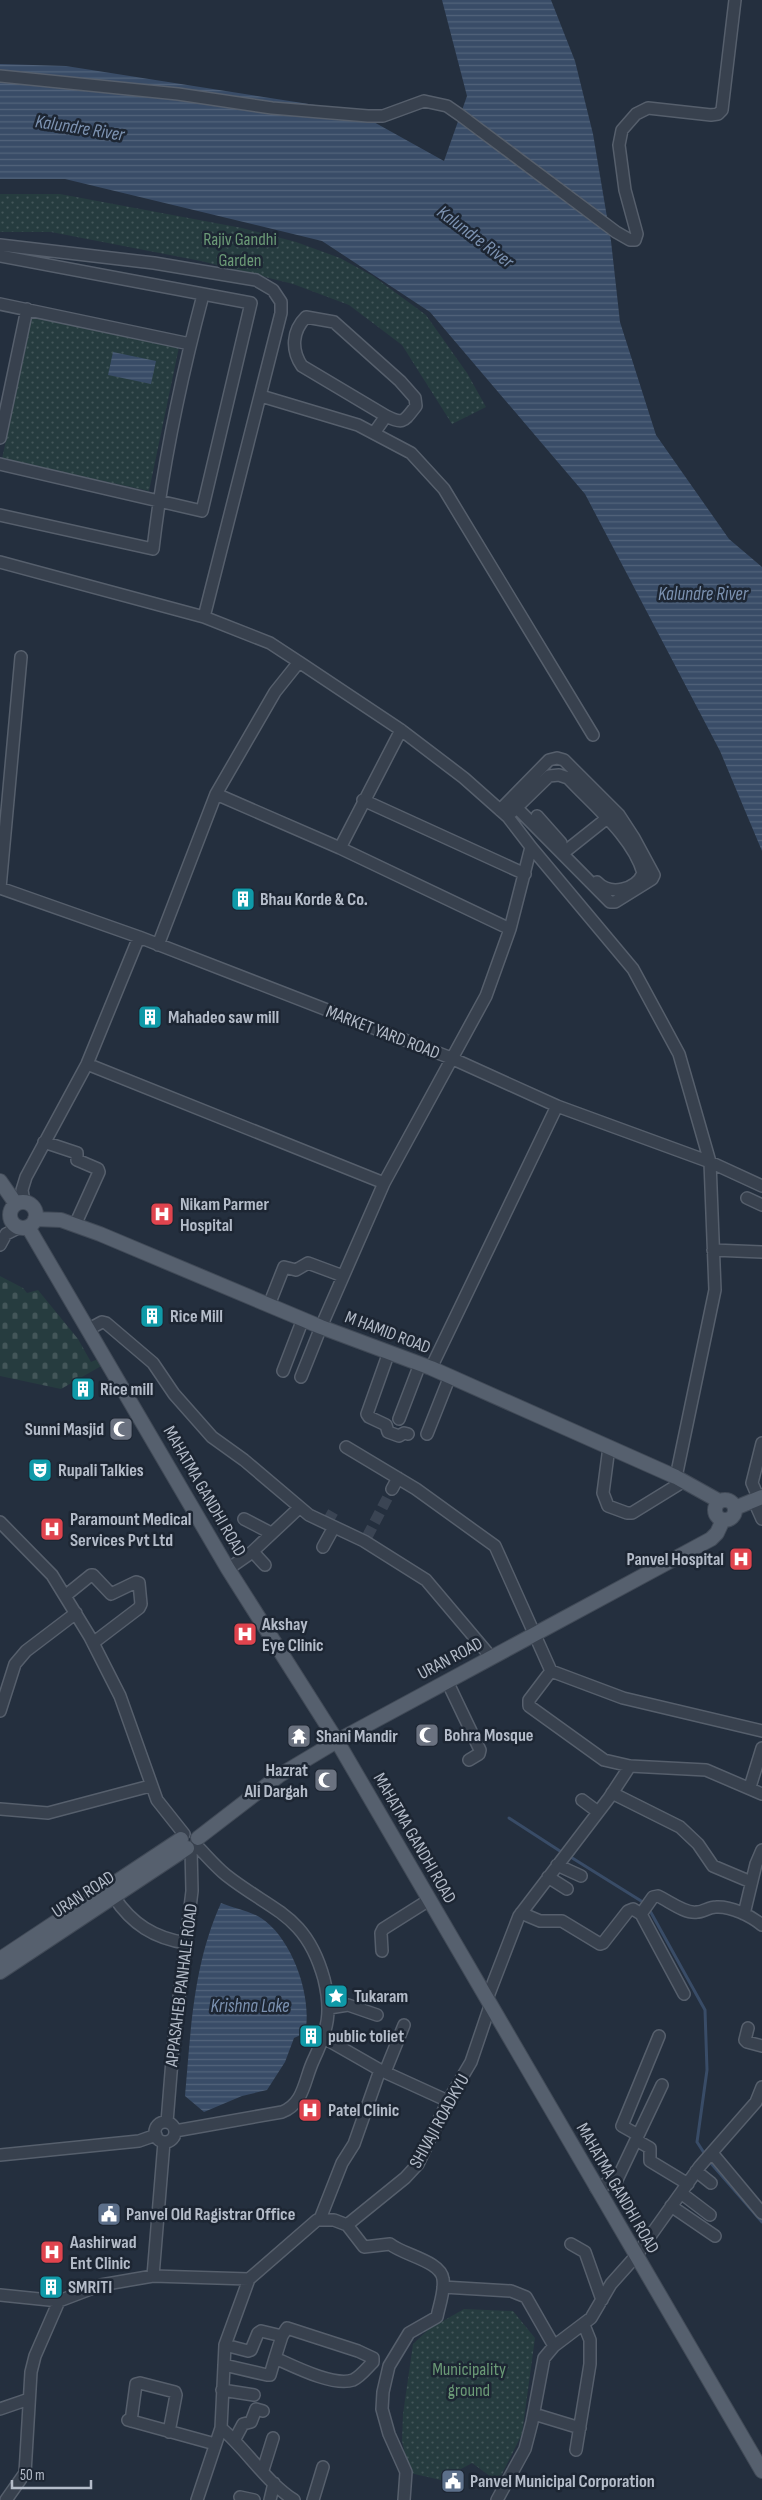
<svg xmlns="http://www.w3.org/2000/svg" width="762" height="2500" viewBox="0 0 762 2500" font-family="'Sofia Sans Condensed',sans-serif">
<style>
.cemetery{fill:url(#cemetery-stones)}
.park{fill:url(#park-dots)}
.water{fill:url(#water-rules)}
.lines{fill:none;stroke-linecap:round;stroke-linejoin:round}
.stream{stroke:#394c67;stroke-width:3}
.minor-tunnel{stroke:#3a4453;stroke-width:11;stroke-dasharray:11 5.5;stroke-linecap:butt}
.minor-casing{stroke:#565f6c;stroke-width:14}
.major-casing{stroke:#414a57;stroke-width:16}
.minor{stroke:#38414e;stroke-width:11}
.major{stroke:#56606e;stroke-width:14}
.labels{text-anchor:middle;stroke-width:5;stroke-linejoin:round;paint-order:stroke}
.park-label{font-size:18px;fill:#6b9a76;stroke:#1d2633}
.poi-label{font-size:18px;font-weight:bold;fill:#b4bcc9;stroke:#1d2633;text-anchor:start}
.street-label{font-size:18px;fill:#b4bcc9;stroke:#1d2633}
.water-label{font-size:19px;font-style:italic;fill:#7c92b1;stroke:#1d2633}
</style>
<defs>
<pattern id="cemetery-stones" width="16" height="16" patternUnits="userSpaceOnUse" patternTransform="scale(1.25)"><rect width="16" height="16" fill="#263c3f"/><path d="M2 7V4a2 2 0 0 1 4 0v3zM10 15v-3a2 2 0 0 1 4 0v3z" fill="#435659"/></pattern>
<pattern id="park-dots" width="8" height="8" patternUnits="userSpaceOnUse" patternTransform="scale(1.25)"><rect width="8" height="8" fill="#263c3f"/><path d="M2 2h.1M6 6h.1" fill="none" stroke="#435659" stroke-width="1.8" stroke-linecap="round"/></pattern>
<pattern id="water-rules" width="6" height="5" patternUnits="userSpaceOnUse" patternTransform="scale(1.25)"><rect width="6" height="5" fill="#394c67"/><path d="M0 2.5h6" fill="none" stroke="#53647b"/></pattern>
</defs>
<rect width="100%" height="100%" fill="#242f3e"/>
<path class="cemetery" d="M0,1276L23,1288L27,1293L38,1290L78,1339L91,1362L100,1358L103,1365L61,1389L0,1376Z"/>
<path class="park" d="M0,194H60L242,228L296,242L340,258L373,276L426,315L467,373L486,407L452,424L402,345L349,305L293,284L201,261L51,232H0Z
M32,316L179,347L149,491L2,459Z
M464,2309L513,2311L535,2338L522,2434L498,2482L472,2463L441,2480L410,2473L402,2441L403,2414L413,2344L429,2329Z"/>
<path class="water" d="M442,0H551L575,61L593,134L611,241L620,322L656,435L729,539L762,567V851L720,751L585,494L430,312L322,241L65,179H0V64L66,66L354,111L444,161L467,96Z
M113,352L156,361L151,384L108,375Z
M221,1903C233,1908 250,1911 261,1918C292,1938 313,1997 305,2033L294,2038L285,2062L267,2090L242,2096L204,2112L185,2096C191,2029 193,1965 221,1903Z"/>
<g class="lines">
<path class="stream" d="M509,1818L563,1853
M569,1856L646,1904
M649,1909L705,2010L707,2070L697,2142L706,2156
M709,2161L762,2222"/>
<path class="minor-tunnel" d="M329,1519L333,1512
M367,1537L392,1489"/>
<g class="minor-casing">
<path id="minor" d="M0,76L178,94L272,108L368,116H383L424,101L447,106L460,115L616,232L630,240H635L637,234L625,190L619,145L622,130L636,114L648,108L711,115L718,114L722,110L735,0
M0,245L154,263L256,280L273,290L281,302V313L204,617
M0,256L251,303L202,511L0,464
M0,304L190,344
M261,396L358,425L411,453L444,489L593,735
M374,433L386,416C404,425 404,421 416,406L415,398L400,381L334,322L306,317C292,331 291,350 302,366L386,416
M0,438L27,309
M0,515L153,549C163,463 181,378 203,295
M0,562L204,617L270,643L299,662
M216,794L340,848L510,929
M363,800L525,874
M500,810L549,760L557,758L564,760L619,815L634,838L654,875L652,879L615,902H610L510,801
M512,812L549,776L559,775L568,778C593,805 633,837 643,873C636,890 610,896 597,882
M537,816L561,843
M531,847L633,969L679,1054L710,1162L715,1290L676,1477
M340,848L401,730
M567,850L606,819
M0,888L139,937L451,1058L557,1106L710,1162L762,1186
M0,888L21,657
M158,945L216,794L275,692L299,662L401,730L464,778L508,817L531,847L510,929L486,996L384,1183L321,1327L301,1377
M87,1064L384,1183
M44,1142L77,1153V1160L98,1169L99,1172L75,1225
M747,1198L762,1205
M24,1202L22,1190L26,1177L87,1064L139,937
M0,1245L6,1234L18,1228
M713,1250L762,1252
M269,1305L284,1267L296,1270L308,1263L343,1276
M89,1329L102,1322L106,1323L153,1363L174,1394L212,1437L244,1460L309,1515L364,1541L426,1580L491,1657
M389,1352L367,1414L369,1417L386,1425L388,1432L399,1436L404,1433L408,1434
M431,1368L557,1106
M283,1371L303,1319
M399,1419L420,1364
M427,1434L450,1376
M346,1447L416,1489L495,1546L551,1671L623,1698L762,1731
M609,1447L603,1493L608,1506L627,1513H632L684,1481
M392,1489L398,1478
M759,1499L752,1483L762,1443
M754,1501L762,1519
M244,1519L271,1533
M0,1522L52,1575L90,1637L120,1696L157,1800L184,1834
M323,1547L334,1527
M253,1552L265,1565
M228,1569L251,1553L299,1508
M65,1596L91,1575H93L111,1594L136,1582L139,1583L141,1604L139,1608L93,1643
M551,1671L529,1700V1706L604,1760L630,1766L706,1770L762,1794
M447,1681L480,1750L479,1754L469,1760
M0,1711L15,1664L26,1651L76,1613
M750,1787L762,1748
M612,1793L680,1827L698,1844L713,1866L751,1882
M582,1800L598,1812
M0,1809L48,1813L150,1786
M557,1865L581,1876
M548,1877L567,1889
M114,1897C132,1924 154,1938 186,1943
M521,1913L540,1921H562L600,1944L603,1943L628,1911L633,1909L641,1914L684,1994
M641,1914L653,1897L658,1896C669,1901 685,1914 697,1912C703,1912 709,1907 716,1907C731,1906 751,1916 762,1925
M744,1914L756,1864L762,1850
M382,1951L381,1933L383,1929L429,1900
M487,1999L519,1916L609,1798L630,1766
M329,2008L348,2005L377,2015
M748,2028L745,2040L747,2042L762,2046
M324,2038L380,2070L448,2101
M385,2072L404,2025
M155 2132a10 10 0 1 1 20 0a10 10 0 1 1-20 0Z
M167,2122L173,2048L192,1891L191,1848
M175,2131L282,2112C305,2103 304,2079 314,2059C328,2029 332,2012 324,1979C306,1914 273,1912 226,1875C215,1866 206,1855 196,1845
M638,2135L622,2126L659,2036
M636,2140L650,2148V2161L688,2184
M712,2153L762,2213
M0,2155L139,2141L156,2135
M696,2171L711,2183
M596,2188L608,2183L615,2184L662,2085
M681,2193L710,2215
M671,2206L715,2236
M320,2219L342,2163L354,2144L380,2070
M347,2225L364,2247L390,2244C403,2255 441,2261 443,2279C445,2291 439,2306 437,2317L409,2333L389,2366L383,2392L382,2409L389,2434L406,2472L404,2500
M571,2244L585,2252L602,2300
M153,2276L164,2142
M443,2287L511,2291L526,2297L554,2346
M0,2295L59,2301L101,2285L153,2276L249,2279L317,2220H334L347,2225L405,2178L418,2164L448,2101L471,2062L490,2006
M275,2358L282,2336
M224,2365L267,2375H270L275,2358C293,2366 334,2387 353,2380C360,2377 367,2368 373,2362V2358L358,2351L287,2328L282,2336L261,2331L258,2333L251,2350L248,2351L225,2345
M222,2390L254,2395
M0,2409L29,2399
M534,2414L580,2428
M128,2420L215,2444
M131,2421L136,2384L140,2383L175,2392L176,2395L169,2432
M221,2428C246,2449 266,2482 294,2500
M235,2439L243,2424L251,2422L256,2409L263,2411
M576,2450L590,2364V2340L584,2325
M263,2470L273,2438
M240,2497L254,2500
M6,2500L25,2473L31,2372L35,2356L59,2301
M197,2500L221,2428L225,2345L249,2279
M270,2500L274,2483
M313,2500L323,2467
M497,2500L525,2449L532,2422L544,2358L554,2346L591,2318L611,2284L636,2256L700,2166L756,2102L762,2087"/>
</g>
<g class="major-casing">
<path id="major" d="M0,1181L16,1204
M10 1215a13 13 0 1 1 26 0a13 13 0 1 1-26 0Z
M35,1219L61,1220L100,1234L321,1327L431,1368L676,1477L719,1501
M28,1227L228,1569L337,1741L762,2471
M715 1510a10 10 0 1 1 20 0a10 10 0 1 1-20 0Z
M735,1508L762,1497
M198,1838L280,1775L337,1741L711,1539L717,1533L723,1520
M0,1959L181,1839
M0,1972L187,1848"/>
</g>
<use href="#minor" class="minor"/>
<use href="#major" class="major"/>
</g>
<defs>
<g id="building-square" transform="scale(1.25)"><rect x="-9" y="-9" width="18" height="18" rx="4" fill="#0f9aa8" stroke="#1d2633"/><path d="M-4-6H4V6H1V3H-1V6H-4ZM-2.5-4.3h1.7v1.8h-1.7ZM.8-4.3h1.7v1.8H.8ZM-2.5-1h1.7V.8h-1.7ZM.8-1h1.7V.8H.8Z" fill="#fff"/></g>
<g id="hospital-square" transform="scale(1.25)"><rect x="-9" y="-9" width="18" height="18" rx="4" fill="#e0444e" stroke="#1d2633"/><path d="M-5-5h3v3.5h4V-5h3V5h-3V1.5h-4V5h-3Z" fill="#fff"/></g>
<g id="mosque-square" transform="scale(1.25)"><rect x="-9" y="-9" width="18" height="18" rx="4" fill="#6b7280" stroke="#1d2633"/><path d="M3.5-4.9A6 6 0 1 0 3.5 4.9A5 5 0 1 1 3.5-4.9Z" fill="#fff"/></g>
<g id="theatre-square" transform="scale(1.25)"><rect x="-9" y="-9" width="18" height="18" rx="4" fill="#0f9aa8" stroke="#1d2633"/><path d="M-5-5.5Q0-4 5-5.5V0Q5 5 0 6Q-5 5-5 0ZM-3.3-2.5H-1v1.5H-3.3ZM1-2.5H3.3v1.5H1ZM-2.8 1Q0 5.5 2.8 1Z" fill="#fff"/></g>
<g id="temple-square" transform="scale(1.25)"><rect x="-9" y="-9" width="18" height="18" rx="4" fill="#6b7280" stroke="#1d2633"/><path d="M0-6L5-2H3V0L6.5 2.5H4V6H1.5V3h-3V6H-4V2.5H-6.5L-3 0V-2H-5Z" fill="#fff"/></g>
<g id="sight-square" transform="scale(1.25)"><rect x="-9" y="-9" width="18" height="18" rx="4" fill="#0f9aa8" stroke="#1d2633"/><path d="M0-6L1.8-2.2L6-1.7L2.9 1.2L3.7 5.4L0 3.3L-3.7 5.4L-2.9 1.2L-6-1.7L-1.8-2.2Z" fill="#fff"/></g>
<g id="civic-square" transform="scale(1.25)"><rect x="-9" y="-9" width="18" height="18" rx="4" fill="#5c6f8a" stroke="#1d2633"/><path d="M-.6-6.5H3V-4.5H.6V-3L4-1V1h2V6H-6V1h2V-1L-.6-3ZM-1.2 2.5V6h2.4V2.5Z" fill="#fff"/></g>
</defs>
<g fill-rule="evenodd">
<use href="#building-square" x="243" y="899"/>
<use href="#building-square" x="150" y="1017"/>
<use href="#hospital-square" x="162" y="1214"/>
<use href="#building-square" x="152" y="1316"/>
<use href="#building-square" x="83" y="1389"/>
<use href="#mosque-square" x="121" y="1429"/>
<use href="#theatre-square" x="40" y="1470"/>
<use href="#hospital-square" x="52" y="1529"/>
<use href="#hospital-square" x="741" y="1559"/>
<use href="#hospital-square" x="245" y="1634"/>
<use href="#mosque-square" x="427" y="1735"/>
<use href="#temple-square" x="299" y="1736"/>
<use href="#mosque-square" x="326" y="1780"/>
<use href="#sight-square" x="336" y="1996"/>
<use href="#building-square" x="311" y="2036"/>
<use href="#hospital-square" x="310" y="2110"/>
<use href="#civic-square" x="109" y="2214"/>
<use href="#hospital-square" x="52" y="2252"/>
<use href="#building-square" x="51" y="2287"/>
<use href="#civic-square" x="453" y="2481"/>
</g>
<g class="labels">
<g class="park-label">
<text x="240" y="245">Rajiv Gandhi<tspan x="240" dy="21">Garden</tspan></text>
<text x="469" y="2375">Municipality<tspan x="469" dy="21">ground</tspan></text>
</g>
<g class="poi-label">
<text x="260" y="905">Bhau Korde &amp; Co.</text>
<text x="168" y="1023">Mahadeo saw mill</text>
<text x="180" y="1210">Nikam Parmer<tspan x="180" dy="21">Hospital</tspan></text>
<text x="170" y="1322">Rice Mill</text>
<text x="100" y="1395">Rice mill</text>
<text x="104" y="1435" text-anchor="end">Sunni Masjid</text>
<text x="58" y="1476">Rupali Talkies</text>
<text x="70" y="1525">Paramount Medical<tspan x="70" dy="21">Services Pvt Ltd</tspan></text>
<text x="724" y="1565" text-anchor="end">Panvel Hospital</text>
<text x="262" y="1630">Akshay<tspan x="262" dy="21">Eye Clinic</tspan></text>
<text x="444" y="1741">Bohra Mosque</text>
<text x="316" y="1742">Shani Mandir</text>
<text x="308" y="1776" text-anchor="end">Hazrat<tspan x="308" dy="21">Ali Dargah</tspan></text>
<text x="354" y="2002">Tukaram</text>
<text x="328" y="2042">public toliet</text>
<text x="328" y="2116">Patel Clinic</text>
<text x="126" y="2220">Panvel Old Ragistrar Office</text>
<text x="70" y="2248">Aashirwad<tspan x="70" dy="21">Ent Clinic</tspan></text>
<text x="68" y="2293">SMRITI</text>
<text x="470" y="2487">Panvel Municipal Corporation</text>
</g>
<g class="street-label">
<text transform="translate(383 1032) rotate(21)" y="6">MARKET YARD ROAD</text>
<text transform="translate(388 1332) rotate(21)" y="6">M HAMID ROAD</text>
<text transform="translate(205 1491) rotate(60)" y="6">MAHATMA GANDHI ROAD</text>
<text transform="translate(450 1658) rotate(-28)" y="6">URAN ROAD</text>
<text transform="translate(415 1838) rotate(60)" y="6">MAHATMA GANDHI ROAD</text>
<text transform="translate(83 1894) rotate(-33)" y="6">URAN ROAD</text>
<text transform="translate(181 1985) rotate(-83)" y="6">APPASAHEB PANHALE ROAD</text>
<text transform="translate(439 2121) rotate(-61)" y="6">SHIVAJI ROADKYU</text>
<text transform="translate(618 2188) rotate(60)" y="6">MAHATMA GANDHI ROAD</text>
</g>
<g class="water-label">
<text transform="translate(80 127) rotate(9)" y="7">Kalundre River</text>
<text transform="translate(476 236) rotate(37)" y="7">Kalundre River</text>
<text x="703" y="600">Kalundre River</text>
<text x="250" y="2012">Krishna Lake</text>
</g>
</g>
<path d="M12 2480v8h79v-8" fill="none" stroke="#b4bcc9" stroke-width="2.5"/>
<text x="20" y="2480" font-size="15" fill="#b4bcc9" stroke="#1d2633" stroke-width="4" paint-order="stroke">50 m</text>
</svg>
